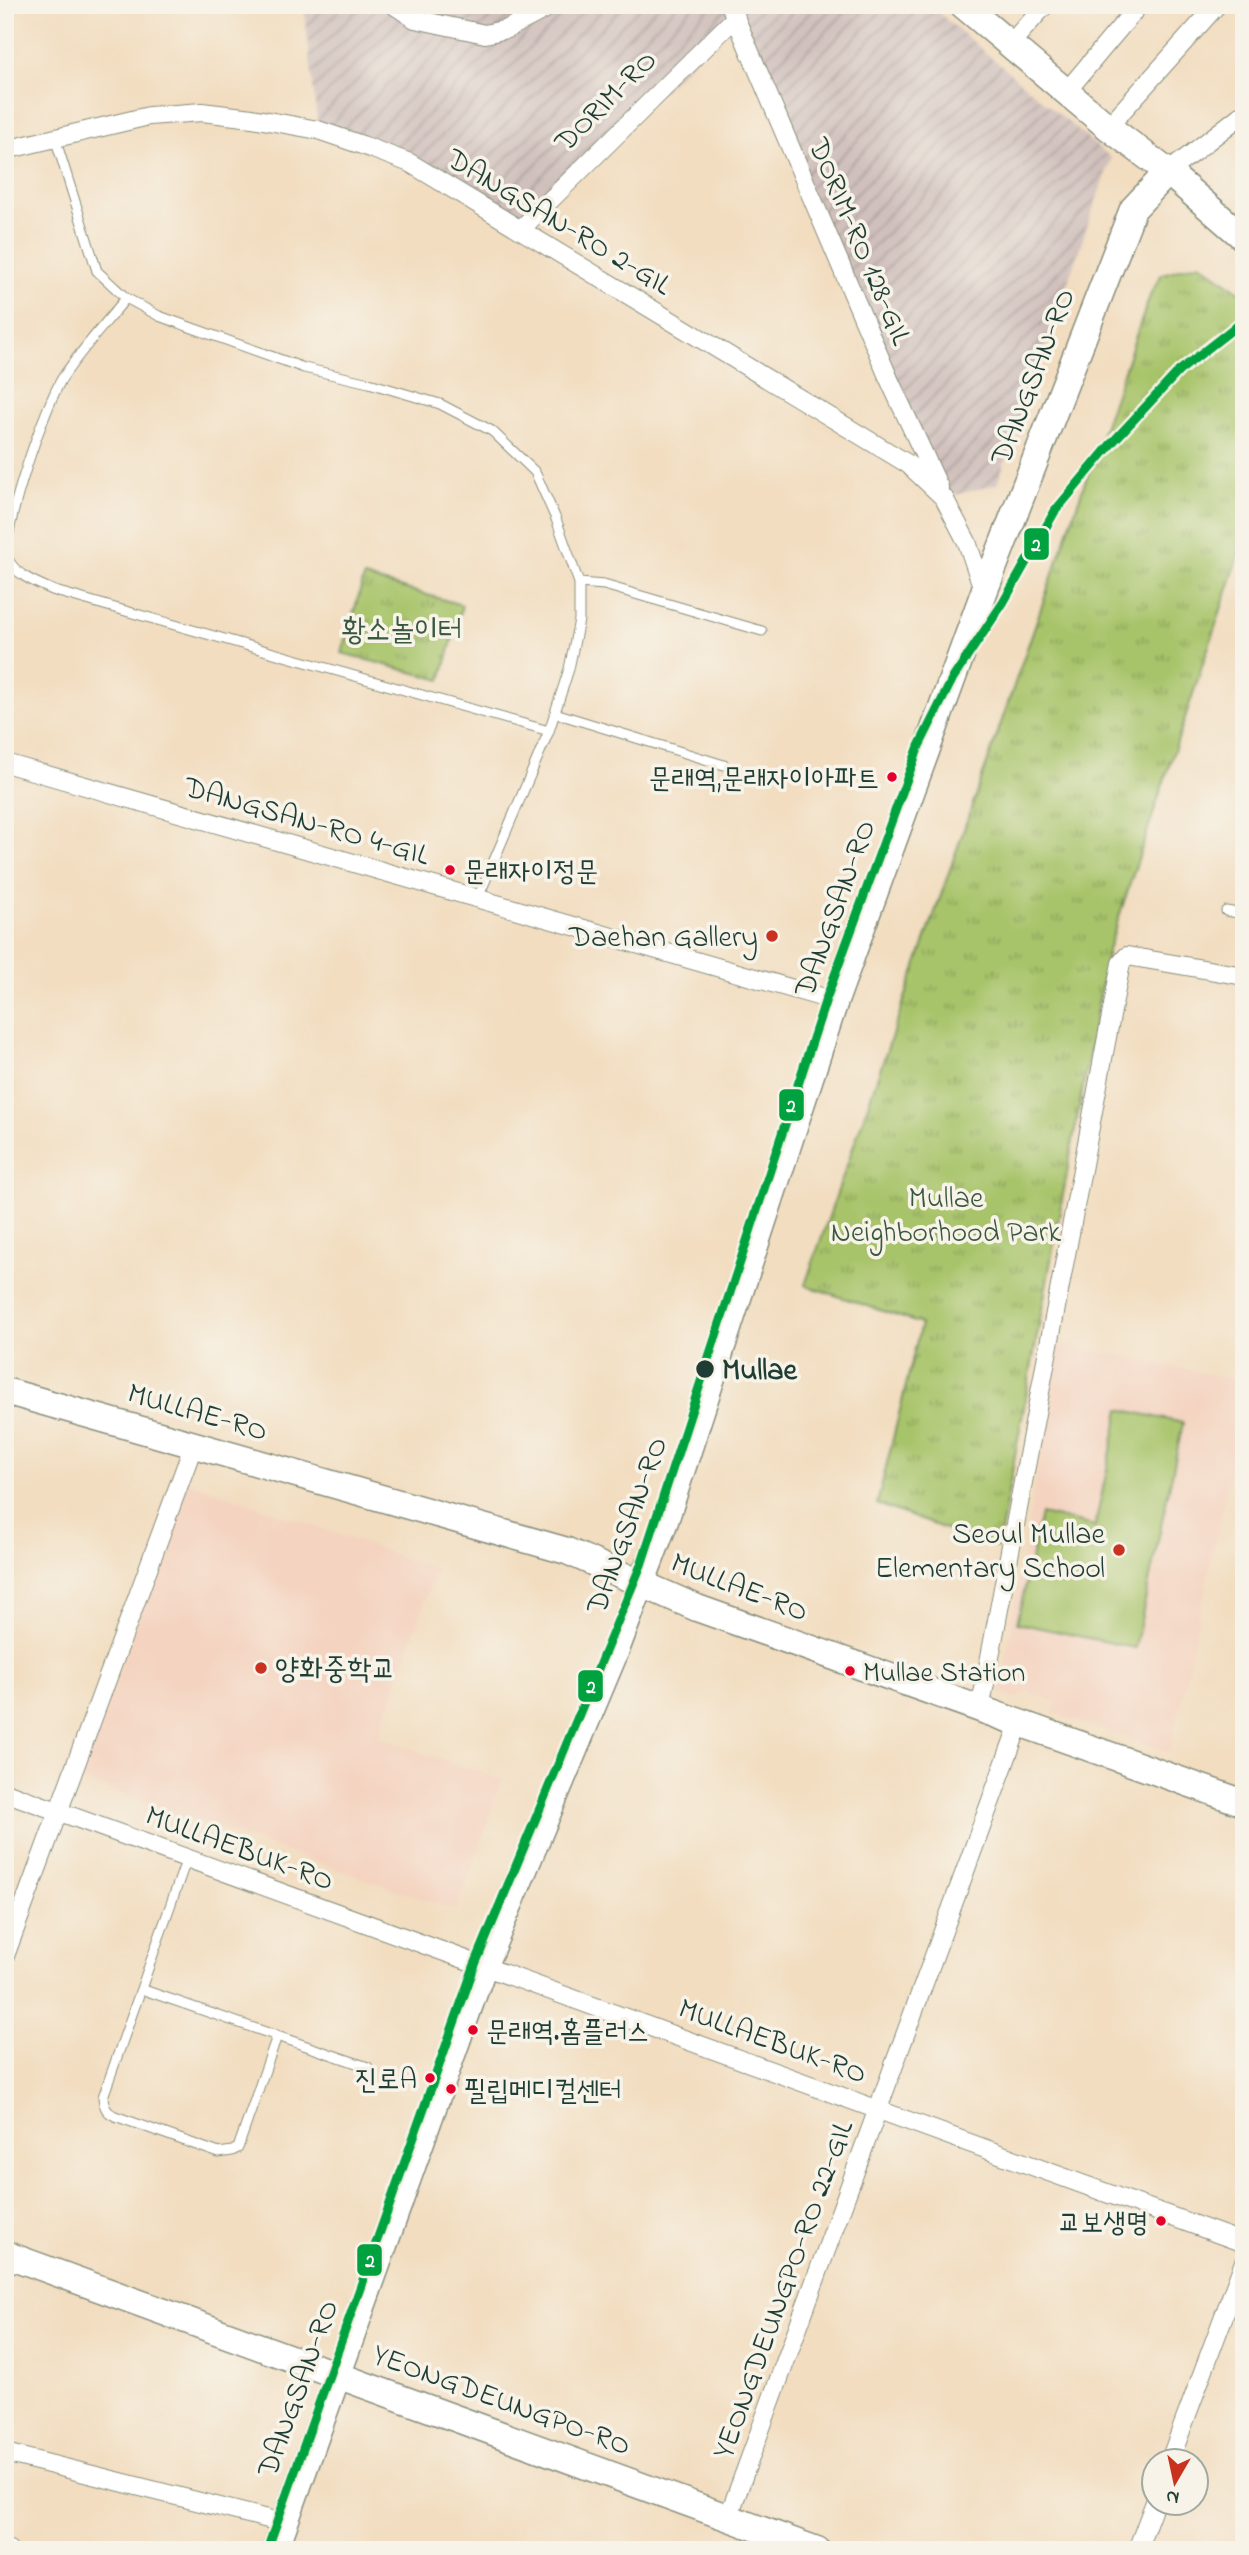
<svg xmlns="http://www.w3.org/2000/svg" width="1249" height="2555" viewBox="0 0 1249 2555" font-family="'Indie Flower','Poor Story',sans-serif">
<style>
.built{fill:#f4d3c0}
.industrial{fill:url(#industrial-furrows)}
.park{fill:url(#park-tufts);stroke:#648050;stroke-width:2}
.pitch{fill:#a8c46b;stroke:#648050;stroke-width:2}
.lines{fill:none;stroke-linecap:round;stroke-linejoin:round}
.lane-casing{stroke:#888d7a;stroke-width:11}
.street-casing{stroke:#888d7a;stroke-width:20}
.secondary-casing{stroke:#888d7a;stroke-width:29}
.lane{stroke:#fff;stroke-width:9}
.street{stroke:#fff;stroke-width:18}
.secondary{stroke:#fff;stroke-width:26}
.metro-1-casing{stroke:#f7f3e8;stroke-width:14}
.metro-1{stroke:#00a23f;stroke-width:9}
.bus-dot{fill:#e4002b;stroke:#f7f3e8;stroke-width:2.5}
.poi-dot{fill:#c8321e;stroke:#f7f3e8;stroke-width:2.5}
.stop-dot{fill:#1f3d34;stroke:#f7f3e8;stroke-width:2.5}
.labels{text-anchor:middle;stroke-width:7;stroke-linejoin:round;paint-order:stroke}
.bus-label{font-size:28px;fill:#1f3d34;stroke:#f7f3e8;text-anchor:start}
.street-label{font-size:30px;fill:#1f3d34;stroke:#f7f3e8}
.park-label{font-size:30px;fill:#3a583f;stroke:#f7f3e8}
.poi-label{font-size:30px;fill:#1f3d34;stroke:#f7f3e8;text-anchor:end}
.stop-label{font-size:30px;font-weight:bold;fill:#1f3d34;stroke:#f7f3e8;text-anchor:start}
.line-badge{stroke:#f7f3e8;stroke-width:2.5}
.badge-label{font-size:19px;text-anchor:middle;font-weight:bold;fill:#fff}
</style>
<defs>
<pattern id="industrial-furrows" width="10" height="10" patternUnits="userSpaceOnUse" patternTransform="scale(1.75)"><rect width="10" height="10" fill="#d0c0bc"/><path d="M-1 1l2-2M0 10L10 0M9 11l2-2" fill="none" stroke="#a89d9a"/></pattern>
<pattern id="park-tufts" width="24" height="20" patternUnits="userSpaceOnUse" patternTransform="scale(1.75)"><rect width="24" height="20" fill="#a8c46b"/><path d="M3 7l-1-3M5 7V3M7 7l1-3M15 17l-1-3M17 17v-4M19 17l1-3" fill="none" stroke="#88a059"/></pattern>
</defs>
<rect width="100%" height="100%" fill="#f7f3e8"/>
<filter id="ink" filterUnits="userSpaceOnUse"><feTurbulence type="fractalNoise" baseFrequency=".0143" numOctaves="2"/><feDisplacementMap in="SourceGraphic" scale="14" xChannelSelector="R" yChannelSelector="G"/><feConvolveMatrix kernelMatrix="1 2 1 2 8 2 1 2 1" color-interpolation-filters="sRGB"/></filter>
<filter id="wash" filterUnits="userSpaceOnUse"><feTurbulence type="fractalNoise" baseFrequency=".00686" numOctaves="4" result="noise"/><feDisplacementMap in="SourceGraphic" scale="28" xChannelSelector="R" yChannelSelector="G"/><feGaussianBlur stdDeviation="1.57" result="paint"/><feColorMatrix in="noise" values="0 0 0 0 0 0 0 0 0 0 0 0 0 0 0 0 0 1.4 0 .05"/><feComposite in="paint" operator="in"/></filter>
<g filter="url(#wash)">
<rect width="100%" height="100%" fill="#f2ddc0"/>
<path class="built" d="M1059,1343L1244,1381V1407L1170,1753L1053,1713L1057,1702L1028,1692L1017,1699L1000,1693Z
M186,1481L436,1569L378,1737L502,1780L457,1911L81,1780Z"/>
<path class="industrial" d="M304,5H929L1111,158L997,484L944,498L736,18L520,230L410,163L318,130Z"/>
<path class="park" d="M1200,263L1244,295V540L1108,950L998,1548L877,1504L921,1324L805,1285L1151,293L1162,274Z
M364,577L462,605L441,680L342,653Z"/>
<path class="pitch" d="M1120,1409L1183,1423L1135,1648L1017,1623L1041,1514L1095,1526Z"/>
</g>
<g filter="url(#ink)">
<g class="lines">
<g class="lane-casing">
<path id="lane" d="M55,138L97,271L126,298L159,316L304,368L369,383L440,404L492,431L535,472L556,519L579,583V620L569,669L549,731L478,898
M126,298C105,324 81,350 63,377C46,403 0,533 8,559C16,576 39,584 55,591L549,731
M579,583L604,585L762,631
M555,713L724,765
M1226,911L1244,914
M141,1989L277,2036L238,2148L232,2151L219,2153L115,2116C106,2112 104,2107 103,2097L187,1858
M277,2036L368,2067"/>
</g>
<g class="street-casing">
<path id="street" d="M394,5L415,19L485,34L507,29L553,5
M730,5L889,379L939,487
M1010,44L1045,5
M1066,92L1139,5
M1108,127L1217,5
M5,150L149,116L202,112L252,118L318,130L362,145L410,163L908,464L944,498L967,542L984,592
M1168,172L1244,113
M520,230L736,17
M5,763L835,1001
M980,1710L1121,963L1127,956L1244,976
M5,1792L1244,2243
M5,1956L194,1444
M5,2453L284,2523
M1170,2460L1244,2262
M728,2518L1019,1724
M5,2549L9,2550
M1137,2550L1155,2502"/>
</g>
<g class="secondary-casing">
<path id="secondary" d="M963,5L1108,127L1168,172L1244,238
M5,1391L567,1551L697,1608L1244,1803
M5,2254L817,2550
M275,2550L484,1965L616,1650L665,1521L835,1001L984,592L1133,209L1168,172"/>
</g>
<use href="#lane" class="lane"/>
<use href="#street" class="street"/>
<use href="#secondary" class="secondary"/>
<g class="metro-1-casing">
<path id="metro-1" d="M267,2550L474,1967L641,1565L825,1002L919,746L953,678L1003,603L1055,511L1111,444L1179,371L1244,320"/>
</g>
<use href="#metro-1" class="metro-1"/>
</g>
</g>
<g class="bus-dot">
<circle cx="892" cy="777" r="6"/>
<circle cx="450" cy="870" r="6"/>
<circle cx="850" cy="1671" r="6"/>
<circle cx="473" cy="2030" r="6"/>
<circle cx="430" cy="2078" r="6"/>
<circle cx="451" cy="2089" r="6"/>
<circle cx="1161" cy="2221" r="6"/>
</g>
<g class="poi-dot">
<circle cx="772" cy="936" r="7"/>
<circle cx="1119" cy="1550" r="7"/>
<circle cx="261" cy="1668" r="7"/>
</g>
<circle class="stop-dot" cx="705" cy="1369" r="10"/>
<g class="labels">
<g class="bus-label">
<text x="879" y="787" text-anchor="end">문래역,문래자이아파트</text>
<text x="463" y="880">문래자이정문</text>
<text x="863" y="1681">Mullae Station</text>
<text x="486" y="2040">문래역.홈플러스</text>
<text x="417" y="2088" text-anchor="end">진로A</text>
<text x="464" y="2099">필립메디컬센터</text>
<text x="1148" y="2231" text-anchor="end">교보생명</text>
</g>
<g class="street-label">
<text transform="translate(605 100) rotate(-45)" y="10">DORIM-RO</text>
<text transform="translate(560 221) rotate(31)" y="10">DANGSAN-RO 2-GIL</text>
<text transform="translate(861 241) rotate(67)" y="10">DORIM-RO 128-GIL</text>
<text transform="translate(1032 376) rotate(-69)" y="10">DANGSAN-RO</text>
<text transform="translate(307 820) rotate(16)" y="10">DANGSAN-RO 4-GIL</text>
<text transform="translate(834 908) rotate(-70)" y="10">DANGSAN-RO</text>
<text transform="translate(198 1411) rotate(16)" y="10">MULLAE-RO</text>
<text transform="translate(626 1525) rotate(-70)" y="10">DANGSAN-RO</text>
<text transform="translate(740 1586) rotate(21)" y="10">MULLAE-RO</text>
<text transform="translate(240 1847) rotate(20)" y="10">MULLAEBUK-RO</text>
<text transform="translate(773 2040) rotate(20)" y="10">MULLAEBUK-RO</text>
<text transform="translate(782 2289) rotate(-70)" y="10">YEONGDEUNGPO-RO 22-GIL</text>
<text transform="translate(297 2388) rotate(-70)" y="10">DANGSAN-RO</text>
<text transform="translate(502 2399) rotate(20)" y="10">YEONGDEUNGPO-RO</text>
</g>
<g class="park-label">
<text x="402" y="639">황소놀이터</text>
<text x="946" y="1207">Mullae<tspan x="946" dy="34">Neighborhood Park</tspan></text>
</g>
<g class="poi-label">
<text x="758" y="946">Daehan Gallery</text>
<text x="1105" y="1543">Seoul Mullae<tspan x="1105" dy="34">Elementary School</tspan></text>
<text x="275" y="1678" text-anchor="start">양화중학교</text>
</g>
<g class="stop-label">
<text x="722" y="1379">Mullae</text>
</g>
</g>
<g class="line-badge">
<rect x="1023" y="527" width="27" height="34" rx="7" fill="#00a23f"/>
<rect x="778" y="1088" width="27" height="34" rx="7" fill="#00a23f"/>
<rect x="577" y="1669" width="27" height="34" rx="7" fill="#00a23f"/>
<rect x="356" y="2243" width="27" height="34" rx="7" fill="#00a23f"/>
</g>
<g class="badge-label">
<text x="1036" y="551">2</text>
<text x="791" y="1112">2</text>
<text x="591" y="1693">2</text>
<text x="370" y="2267">2</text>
</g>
<rect width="1249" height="2555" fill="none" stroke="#f7f3e8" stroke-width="28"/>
<g transform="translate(1175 2482) rotate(189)"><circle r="33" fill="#f7f3e8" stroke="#a1aaa0" stroke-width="2"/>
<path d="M0-5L12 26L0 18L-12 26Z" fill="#c8321e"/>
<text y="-10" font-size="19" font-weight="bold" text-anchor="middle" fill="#1f3d34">N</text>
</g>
</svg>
